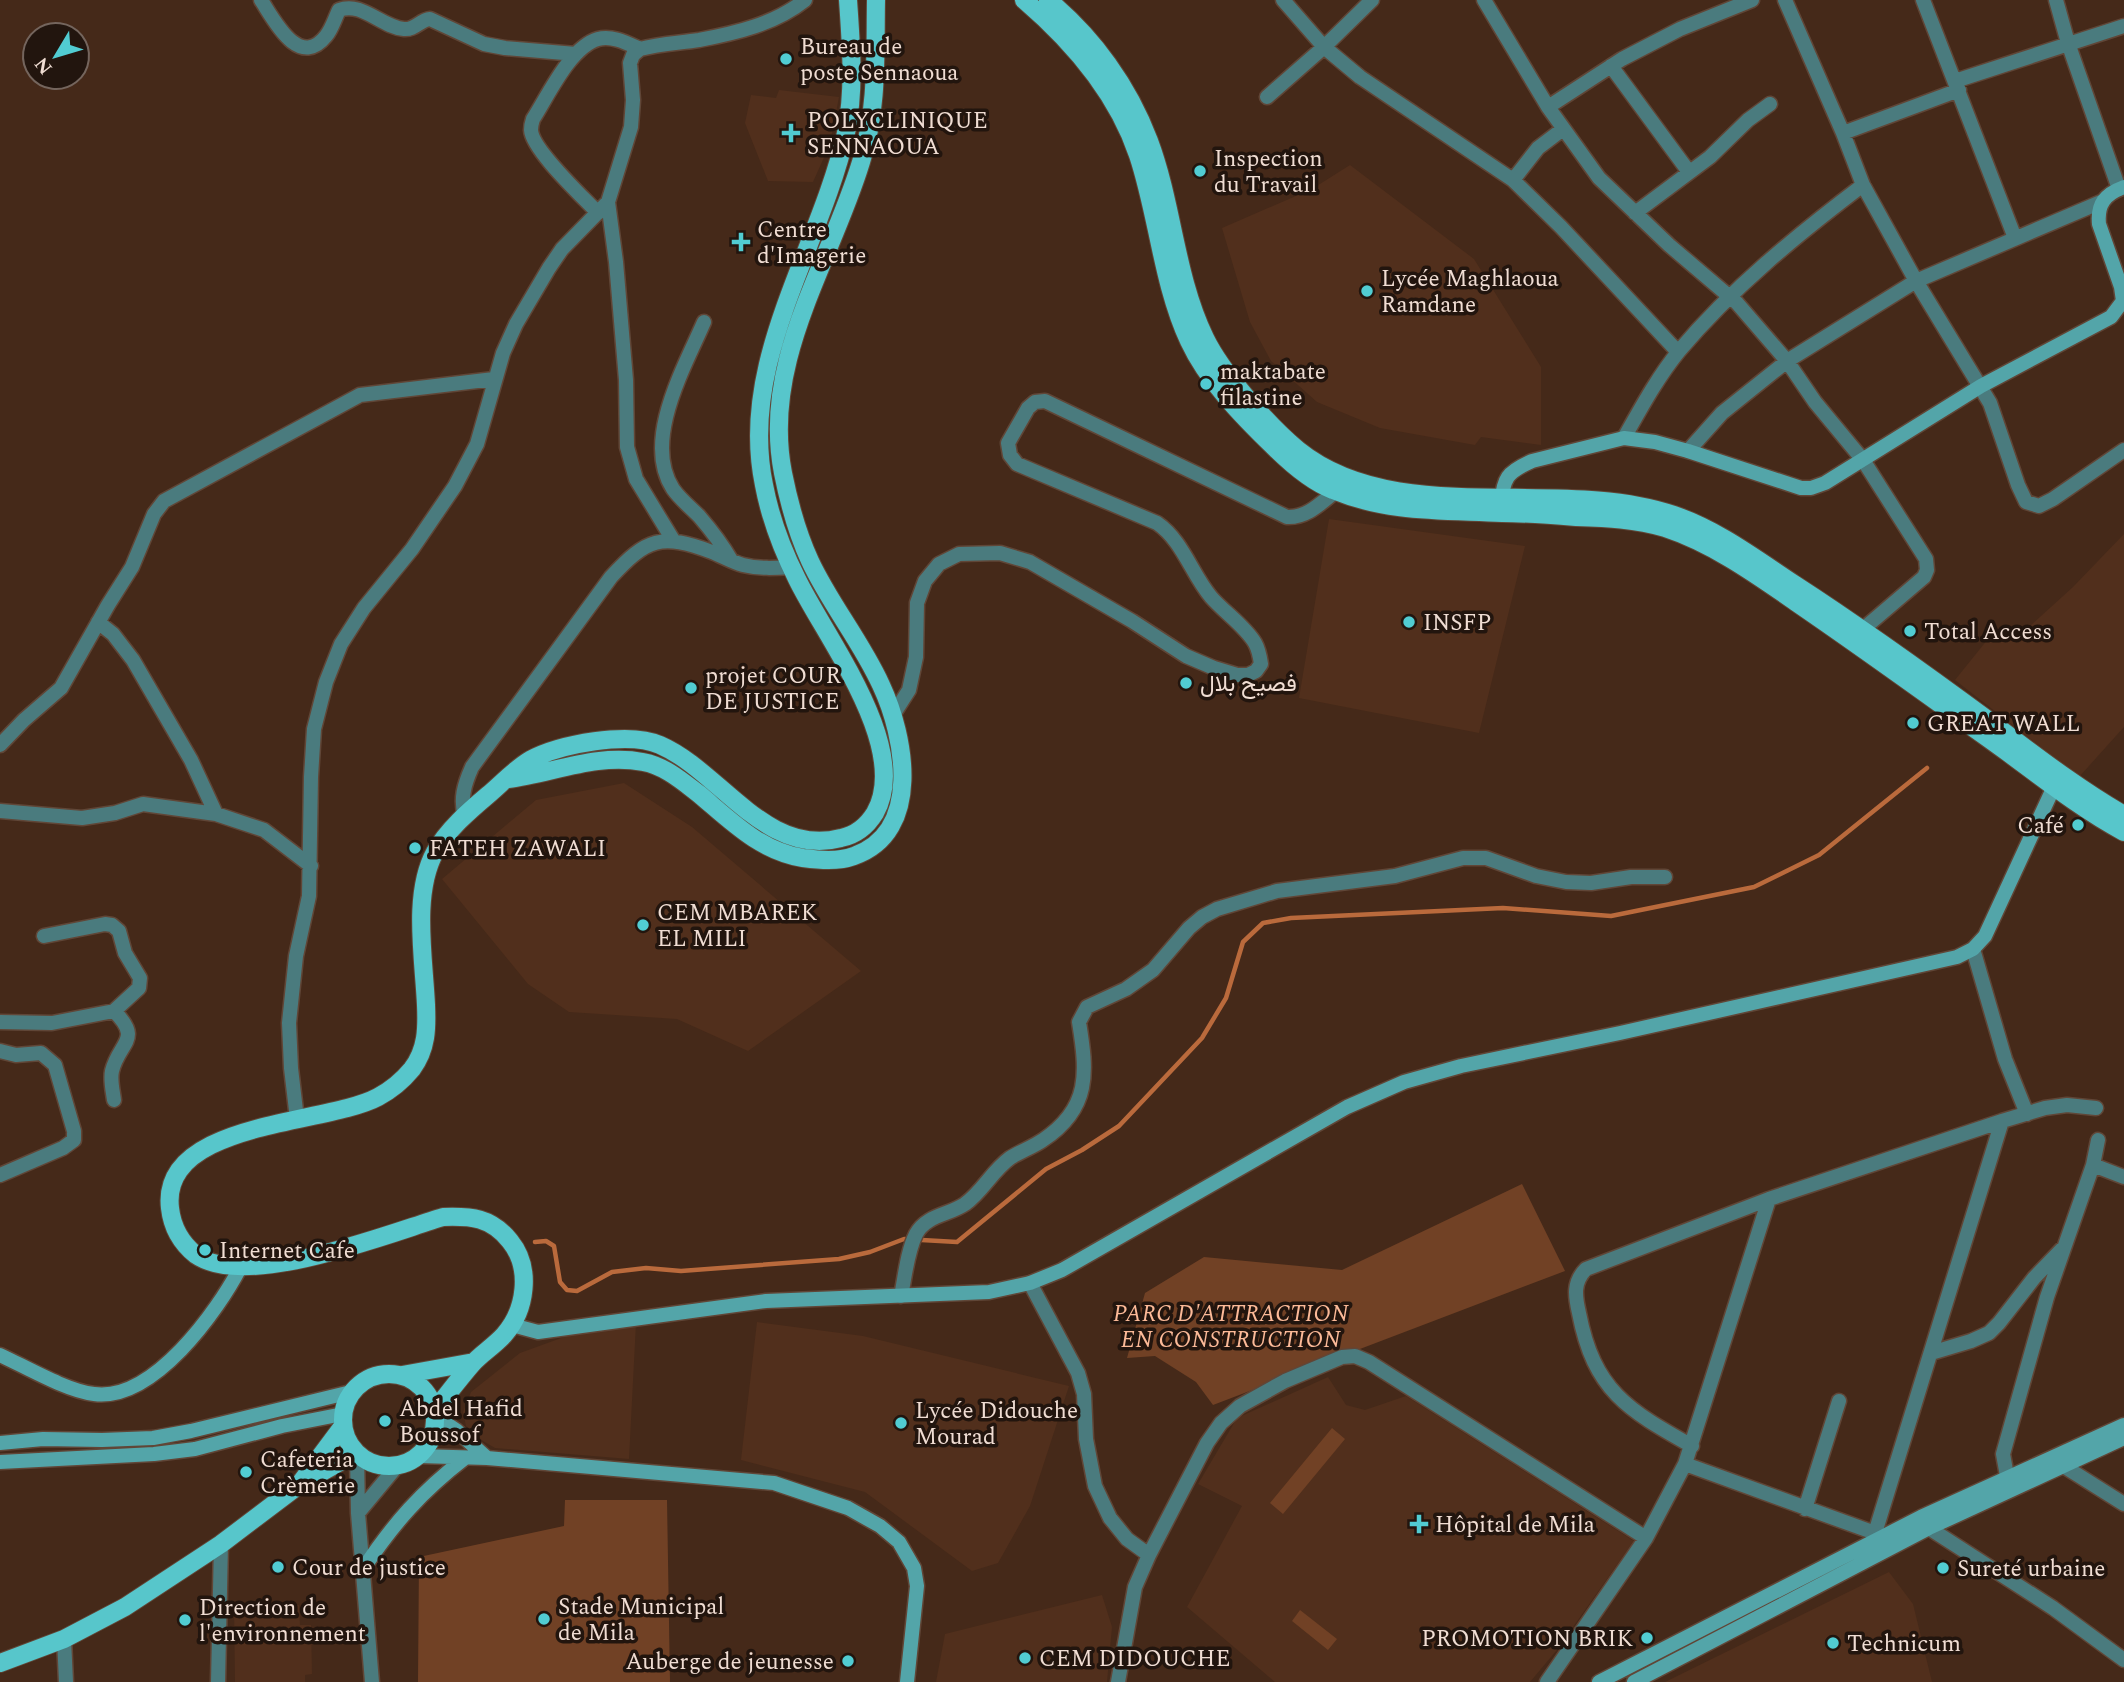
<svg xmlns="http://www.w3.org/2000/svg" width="2124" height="1682" viewBox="0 0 2124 1682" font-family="Spectral,Vazirmatn,serif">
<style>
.built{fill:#512f1c}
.green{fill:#714125}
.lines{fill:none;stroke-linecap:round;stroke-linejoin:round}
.stream{stroke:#ba6a3c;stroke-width:4.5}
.street-casing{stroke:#604637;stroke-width:17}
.secondary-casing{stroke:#604637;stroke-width:17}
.primary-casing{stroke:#604637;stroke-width:20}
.street{stroke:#4a7b7e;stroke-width:14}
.secondary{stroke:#53a5a9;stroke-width:14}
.primary{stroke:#57c6cb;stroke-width:18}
.poi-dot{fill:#51ccd2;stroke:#22150e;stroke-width:2.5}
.labels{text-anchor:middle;stroke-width:7;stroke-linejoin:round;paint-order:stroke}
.poi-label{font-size:23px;fill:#f0ddd3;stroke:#22150e;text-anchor:start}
.park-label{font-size:23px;font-style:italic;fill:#fcba98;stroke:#22150e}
</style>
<rect width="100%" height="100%" fill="#452919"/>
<path class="built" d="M779,90L839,97L830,144L813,182L768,181L745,123L751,95L776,98Z
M1350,165L1474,259L1541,367V445L1481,437L1475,445L1380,428L1317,402L1271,361L1250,322L1222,228L1312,189Z
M1329,519L1525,546L1479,733L1299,698Z
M2124,534V727L2079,777L1955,680L1996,629L2019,636L2073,587Z
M624,783L692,827L861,971L748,1051L677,1019L569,1012L528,984L442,879L536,800Z
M757,1322L863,1336L1069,1386L1030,1506L998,1563L972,1571L865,1492L741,1460Z
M636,1323L629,1459L495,1448L483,1441L466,1426L463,1412L471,1392L520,1353L575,1333Z
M1328,1377L1346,1405L1365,1410L1406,1396L1634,1541L1556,1651L1530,1682H1275L1187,1607L1242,1506L1198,1484L1237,1418Z
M1889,1572L1913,1604L1932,1682H1665Z
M1102,1595L1112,1627L1107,1682H936L945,1634Z
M234,1605H299L300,1625H311L312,1674L305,1675V1682H235Z"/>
<path class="green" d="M1522,1184L1565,1271L1213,1405L1196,1382L1155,1356L1127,1358L1145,1293L1204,1257L1342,1270Z
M1332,1428L1345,1439L1283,1514L1270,1503Z
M565,1500H667L670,1682H418L419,1557L564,1526Z
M1300,1610L1337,1639L1328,1650L1292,1621Z"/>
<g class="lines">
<path class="stream" d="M535,1242L546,1241L554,1246L560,1282L567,1290L577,1291L612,1272L646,1268L681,1271L839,1259L870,1252L904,1239L957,1242L1046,1169L1082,1150L1119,1126L1202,1038L1226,998L1243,942L1263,923L1291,918L1503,908L1611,916L1754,887L1819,855L1927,768"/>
<g class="street-casing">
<path id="street" d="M261,0C274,20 299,70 326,36C332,29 335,18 339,10C362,1 381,27 404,29C415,30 420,20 430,19L484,44L505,48L576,54
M1283,0L1324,47L1360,77L1513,180L1561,227L1678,352
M1484,0L1548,107L1599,178L1669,245L1737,303L1787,361L1815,402L1863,460L1926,559L1927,570L1924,577L1862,630
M1785,0L1843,133L1959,90
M1923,0L2015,238
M2056,0L2068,43L2119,189
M1611,66L1689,172
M1955,81L2124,26
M1267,97L1324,47L1372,0
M1548,107L1622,59L1680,29L1752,0
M1843,133L1863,185L1916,281L1990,403L2018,485L2026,502L2039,506L2053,499L2124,450
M1513,180L1538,148L1563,129
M598,213C583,197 532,150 531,130C531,128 532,122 533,119C548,96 570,47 598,39C612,35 627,43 640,49
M1635,213L1710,157L1748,120L1770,104
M704,322C684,368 642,441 673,489C680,499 691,508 699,516C711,530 722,544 731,560
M1624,438C1641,408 1657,378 1679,351C1732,288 1797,235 1863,185
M1688,451L1722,413L1787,361L1916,281L2101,202
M673,540L636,479L627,447L626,380L616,262L608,202L631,127L633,100L630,63L633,55L640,49C659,44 679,43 699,40C736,33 775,24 805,0
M98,622L113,634L133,660L191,760L216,814L264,830L311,866
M893,715L909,690L916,657L917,603L925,581L939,564L959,554L1000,553L1030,562L1132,621L1186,656L1214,668L1237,675H1248L1256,671L1261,664C1260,657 1259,650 1255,643C1245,626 1224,612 1211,597C1191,573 1183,541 1157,523L1017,464L1010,455L1008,443L1028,408L1035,402L1045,401L1287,517C1307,518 1321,503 1336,491
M0,745L24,720L61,688L108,605L132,567L154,514L164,501L360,395L494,379
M0,811L82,818L115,813L143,804L216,814
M465,817C460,799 464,785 472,767L611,577C647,538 661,533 712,552C722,556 732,562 743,565C759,569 775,568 792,567
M1973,949L2005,1059L2027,1114
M114,1011C143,1040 119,1042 112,1071C110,1080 113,1092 114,1100
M0,1022L52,1023L114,1011L139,988L140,978L125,953L119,931L112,925L105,924L44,936
M0,1051L16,1055L41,1053L55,1065L74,1131V1140L63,1148L0,1175
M297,1119L291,1068L289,1023L296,956L309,896L311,777L314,729L326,682L341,644L364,608L412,549L455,486L477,444L503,353L516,324L549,268L562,249L608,202
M2093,1165L2124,1177
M1030,1283L1078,1373L1084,1394L1086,1439L1095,1486L1110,1518L1127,1539L1149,1555
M901,1296C905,1277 907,1252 916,1234C926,1215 949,1215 965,1204C983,1191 992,1171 1010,1158C1021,1151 1033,1147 1043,1140C1091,1108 1087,1072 1079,1022L1087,1007L1126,989L1153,970L1189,928L1202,917L1217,909L1277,891L1395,876L1463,858H1486L1536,876L1566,882L1591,883L1631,877H1665
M1931,1353L1971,1341L1989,1333L1999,1323L2034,1278L2062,1249
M1692,1446C1628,1410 1594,1391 1579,1313C1575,1296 1573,1282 1586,1269L1769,1199L2002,1121L2045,1108L2067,1105L2096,1108
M357,1454L358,1513L372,1682
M1685,1464L1875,1533
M2062,1465L2124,1504
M2007,1476L2003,1454L2047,1297L2093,1165L2098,1140
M1805,1509L1839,1401
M358,1513L397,1466
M1924,1521L1929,1528L2053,1608L2124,1660
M1879,1538L1875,1533L2002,1121
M64,1639L66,1682
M218,1682L221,1544
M1118,1682L1135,1587L1149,1555L1207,1443L1221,1423L1240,1406L1285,1381L1342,1357L1355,1356L1369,1362L1646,1538
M1547,1682L1646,1538L1685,1464L1769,1199"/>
</g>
<g class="secondary-casing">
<path id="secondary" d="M1501,505C1503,478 1507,472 1532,461L1624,438L1655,442L1688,451L1801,488H1811L1825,483L1981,386L2111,317L2123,301L2121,287L2099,224C2097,204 2105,194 2124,187
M512,1325L538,1332L766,1301L989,1292L1030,1283L1062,1270L1347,1107L1404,1082L1461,1066L1620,1033L1957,957L1973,949L1985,936L2058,778
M0,1355C26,1367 67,1391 94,1394C153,1402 218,1311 241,1266
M435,1416L456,1430L487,1458
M0,1443L43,1439L102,1440L153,1438L191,1431L351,1392
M418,1456L487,1458L774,1483L848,1508L880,1526L899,1542L914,1568L917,1586L907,1682
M0,1462L154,1454L195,1449L282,1426L343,1414
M363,1569C394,1523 421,1492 465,1458
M1599,1682L1921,1517L2124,1425
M1634,1682L1929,1528L2124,1438"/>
</g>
<g class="primary-casing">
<path id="primary" d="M1024,0C1073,42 1117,93 1138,155C1158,215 1162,283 1189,341C1207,380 1242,416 1273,446C1290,463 1310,481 1333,490C1388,513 1443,510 1502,513C1526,513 1551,515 1576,517C1606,518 1636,519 1665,528C1714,544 1758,576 1800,605C1870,653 1939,703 2007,752C2045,780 2083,810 2124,832
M1048,0C1093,37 1129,87 1149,141C1173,205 1175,276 1205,338C1222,373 1268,425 1298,450C1397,530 1559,475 1674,515C1718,530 1756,559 1794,584C1862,628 1927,675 1992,723C2035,755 2077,788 2124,815
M508,779C553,773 598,753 643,762C665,766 682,781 699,794C731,821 760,851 803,858C819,860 838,862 854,856C923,832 905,736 881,685C861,641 830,604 810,561C797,533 789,503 783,473C761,361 830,264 861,162C878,109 875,54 876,0
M343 1420a46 46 0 1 1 92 0a46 46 0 1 1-92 0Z
M402,1375L474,1362
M434,1411C447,1395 459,1379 472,1364C481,1354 494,1346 504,1335C526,1310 532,1268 510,1241C491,1217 471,1216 443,1217C387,1234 246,1290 196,1255C181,1243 172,1226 170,1208C160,1121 326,1125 378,1097C391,1090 403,1080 412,1069C427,1049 427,1028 426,1005C424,959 412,894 435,852C447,830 469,811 488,795C501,784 516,768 530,760C560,744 629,731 660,745C720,771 766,858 841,838C856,835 867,826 875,813C912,748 825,637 797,579C783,551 770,517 764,485C738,361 820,249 846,133C855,89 851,44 848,0
M299,1485L343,1426
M0,1663L64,1639L125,1607L221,1544L299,1485L356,1453"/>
</g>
<use href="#street" class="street"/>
<use href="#secondary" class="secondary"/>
<use href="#primary" class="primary"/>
</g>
<g class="poi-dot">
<circle cx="786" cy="59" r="7"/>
<path d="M787.5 122.5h7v7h7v7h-7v7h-7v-7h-7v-7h7z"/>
<circle cx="1200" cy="171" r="7"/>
<path d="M737.5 231.5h7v7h7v7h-7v7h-7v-7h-7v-7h7z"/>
<circle cx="1367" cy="291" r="7"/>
<circle cx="1206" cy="384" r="7"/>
<circle cx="1409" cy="622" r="7"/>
<circle cx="1910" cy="631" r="7"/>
<circle cx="1186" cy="683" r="7"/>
<circle cx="691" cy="688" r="7"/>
<circle cx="1913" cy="723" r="7"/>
<circle cx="2078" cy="825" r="7"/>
<circle cx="415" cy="848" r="7"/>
<circle cx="643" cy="925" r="7"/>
<circle cx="205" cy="1250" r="7"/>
<circle cx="385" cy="1421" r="7"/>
<circle cx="901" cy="1423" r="7"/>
<circle cx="246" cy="1472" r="7"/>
<path d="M1415.5 1513.5h7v7h7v7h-7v7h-7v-7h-7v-7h7z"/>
<circle cx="278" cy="1567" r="7"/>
<circle cx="1943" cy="1568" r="7"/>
<circle cx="544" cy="1619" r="7"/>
<circle cx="185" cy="1620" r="7"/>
<circle cx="1647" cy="1638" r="7"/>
<circle cx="1833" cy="1643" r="7"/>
<circle cx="1025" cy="1658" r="7"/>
<circle cx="848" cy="1661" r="7"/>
</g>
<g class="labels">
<g class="poi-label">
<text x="800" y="54">Bureau de<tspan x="800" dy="26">poste Sennaoua</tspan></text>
<text x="807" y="128">POLYCLINIQUE<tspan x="807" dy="26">SENNAOUA</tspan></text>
<text x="1214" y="166">Inspection<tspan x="1214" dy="26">du Travail</tspan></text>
<text x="757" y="237">Centre<tspan x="757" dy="26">d'Imagerie</tspan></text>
<text x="1381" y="286">Lycée Maghlaoua<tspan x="1381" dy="26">Ramdane</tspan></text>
<text x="1220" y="379">maktabate<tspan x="1220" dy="26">filastine</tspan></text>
<text x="1423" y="630">INSFP</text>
<text x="1924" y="639">Total Access</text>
<text x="705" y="683">projet COUR<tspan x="705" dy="26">DE JUSTICE</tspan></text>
<text x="1200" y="691">فصيح بلال</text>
<text x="1927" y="731">GREAT WALL</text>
<text x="2064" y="833" text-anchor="end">Café</text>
<text x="429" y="856">FATEH ZAWALI</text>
<text x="657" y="920">CEM MBAREK<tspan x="657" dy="26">EL MILI</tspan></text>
<text x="219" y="1258">Internet Cafe</text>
<text x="399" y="1416">Abdel Hafid<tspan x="399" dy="26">Boussof</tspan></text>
<text x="915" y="1418">Lycée Didouche<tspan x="915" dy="26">Mourad</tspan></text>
<text x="260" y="1467">Cafeteria<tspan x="260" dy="26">Crèmerie</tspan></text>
<text x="1435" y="1532">Hôpital de Mila</text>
<text x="292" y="1575">Cour de justice</text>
<text x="1957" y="1576">Sureté urbaine</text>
<text x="558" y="1614">Stade Municipal<tspan x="558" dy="26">de Mila</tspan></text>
<text x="199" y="1615">Direction de<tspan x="199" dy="26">l'environnement</tspan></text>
<text x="1633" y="1646" text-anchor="end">PROMOTION BRIK</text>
<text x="1847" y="1651">Technicum</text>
<text x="1039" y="1666">CEM DIDOUCHE</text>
<text x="834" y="1669" text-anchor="end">Auberge de jeunesse</text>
</g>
<g class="park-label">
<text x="1231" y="1321">PARC D'ATTRACTION<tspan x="1231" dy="26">EN CONSTRUCTION</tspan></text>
</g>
</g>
<g transform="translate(56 56) rotate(232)"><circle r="33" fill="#22150e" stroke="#74655d" stroke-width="2"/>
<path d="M0-5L12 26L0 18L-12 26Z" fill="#51ccd2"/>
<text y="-10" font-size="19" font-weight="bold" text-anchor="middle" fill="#f0ddd3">N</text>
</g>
</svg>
